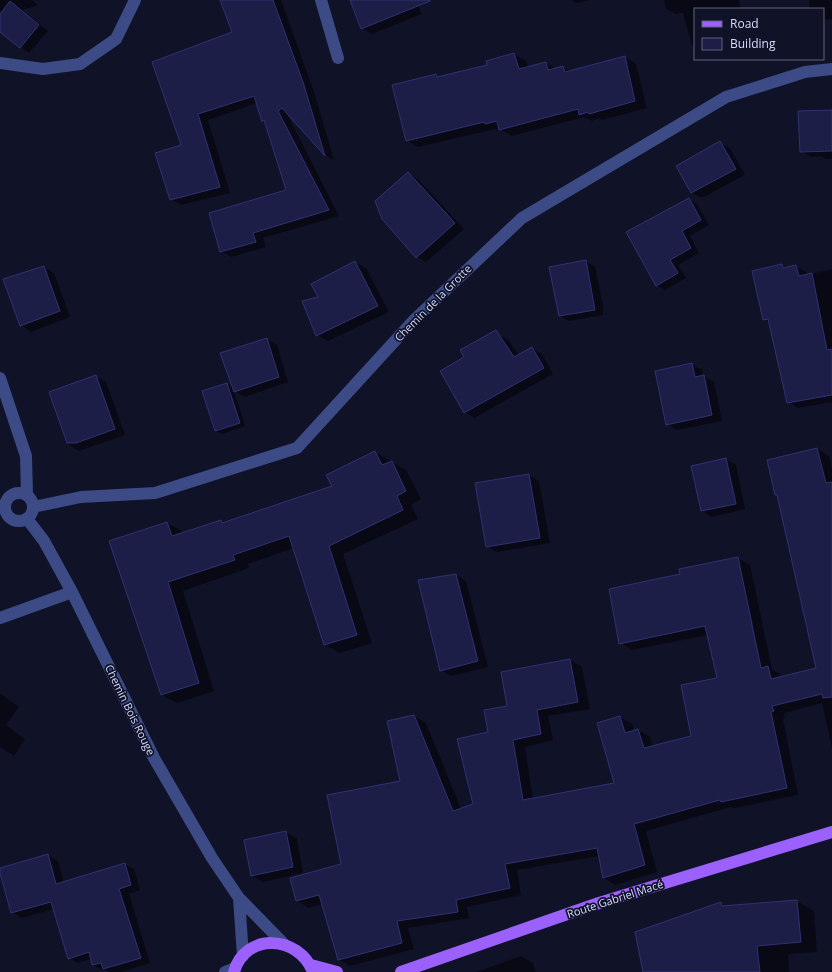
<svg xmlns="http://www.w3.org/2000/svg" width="832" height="972" viewBox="0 0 832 972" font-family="'Open Sans',sans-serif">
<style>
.shadow{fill:#0007}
.building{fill:#1c1e47;stroke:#2f3273}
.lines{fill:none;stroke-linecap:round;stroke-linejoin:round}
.minor{stroke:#3c4b85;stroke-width:12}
.major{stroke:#9c60fc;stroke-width:12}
.labels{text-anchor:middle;stroke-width:3.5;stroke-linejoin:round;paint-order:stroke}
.street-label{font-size:11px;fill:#d7dcfe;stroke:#101227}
</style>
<rect width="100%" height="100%" fill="#101227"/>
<path class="shadow" d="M0,0H32L38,5L22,10L48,31L29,53L20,47L0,31Z
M224,0H281L313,89L334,160L325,155L290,115L288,116L339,216L263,238L266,247L231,257L221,251L287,191L266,124L262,121L257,103L208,120L230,193L181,205L171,199L183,145L233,33Z
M351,0H416L422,14L372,34L362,28Z
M571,0H590L577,3Z
M664,0H739L741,9H695V47L692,45L683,13L676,14L666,9Z
M809,0H832V19L823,20V9H810Z
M514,54L526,61L528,67L546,63L556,69L563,67L570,71L625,57L636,64L647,108L602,120L599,118L592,121L584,117L512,136L500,129L497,130L495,129L418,147L406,140L436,75L440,77L488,66L487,61Z
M832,111V159H826L821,156L811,157L801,151Z
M720,143L730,148L745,175L702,198L692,193L678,167Z
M408,173L418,179L464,229L426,262L417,257L381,217L376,201Z
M689,199L697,204L709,225L690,236L699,253L678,265L686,278L665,290L656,285Z
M585,261L595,266L603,306V315L569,321L560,316Z
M355,262L366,268L389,312L328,341L317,335Z
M782,265L788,268L796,266L806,272L807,275L832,269V402L798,408L788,402L770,323L764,319Z
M43,267L54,273L70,317L31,332L21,325Z
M498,334L508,340L519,355L532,348L542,354L553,374L474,418L465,412L466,358Z
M267,339L277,345L288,382L245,397L234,391L245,426L222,434L216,431L204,391L227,384L234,388L221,354Z
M692,364L702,370L703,376L714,382L722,421L677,430L667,424Z
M96,376L106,382L125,435L79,451L69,445L50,393Z
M817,449L829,456L832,469V748L822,703L784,713L785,718L783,719L798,795L734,808L731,807L646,831L657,872L615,885L604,878L599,856L517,870L521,895L467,907L469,918L408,928L414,949L350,966L338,959L323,904L309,908L297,901L291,879L342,865L401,782L414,716L426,723L461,809L474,805L489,733L508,706L570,660L582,667L590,709L548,716L553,740L525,747L533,799L615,784L620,717L632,724L634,731L638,730L650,737L653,747L692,736L718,679L708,635L632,650L620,643L681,575L738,558L750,565L772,669L780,674L781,677L817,668Z
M375,452L406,470L421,499L411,505L418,519L343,554L372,643L340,653L325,645L294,548L248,564L249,568L183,591L214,691L177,703L162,695L167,523L182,531V534L221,521L225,523L333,487Z
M726,459L736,465L745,509L712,517L702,511Z
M529,475L539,481L550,543L497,552L487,546Z
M456,575L466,581L488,667L451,676L441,670Z
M0,693L19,707L6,725L25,739L14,756L0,747Z
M286,832L297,839L303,873L263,882L252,876Z
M48,855L58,861L64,883L125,864L134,869L140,890L129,894L150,963L121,972H110L105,970H102L93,965L91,959L78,963L69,958L54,909L22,918L12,912L0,869Z
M797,901L814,911L817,952L788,954L789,972H644L636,932L721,903L727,906Z
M521,956L533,963L536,972H476Z"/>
<path class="building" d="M220,0H273L303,82L325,156L282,108L278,111L329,210L253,233L256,242L220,252L209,213L286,190L264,120L262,122L254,96L198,114L220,187L170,200L155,153L181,145L152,62L232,32Z
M350,0H430V1L361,29Z
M10,1L39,25L20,48L0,32V14Z
M514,53L519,69L546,62L548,70L563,66L565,72L625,56L635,101L589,114L588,112L579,115L578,109L499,130L497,121L485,124L484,122L406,141L392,85L436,74L437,77L487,65L486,61Z
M832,110V151L800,152L798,111Z
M720,141L736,169L691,193L676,166Z
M408,172L455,223L416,258L382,219L375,201Z
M689,198L701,220L682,231L691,248L670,260L678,273L656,286L626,232Z
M586,260L595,310L559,316L549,267Z
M355,261L378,306L316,336L302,301L318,297L311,284Z
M782,264L783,268L796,265L799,276L812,273L827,350L832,349V395L787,403L768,319L763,320L752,271Z
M44,266L60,311L20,326L3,279Z
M496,330L514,357L532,347L544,368L464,413L440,371L464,357L460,350Z
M267,338L279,377L234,392L220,353Z
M692,363L695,377L704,375L712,415L666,425L655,371Z
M96,375L115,429L76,443H67L49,392Z
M227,383L240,423L215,431L202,391Z
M817,448L826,483L832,482V697L823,698L822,694L772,706L774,711L771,712L787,788L721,802L720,800L634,824L645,865L603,878L597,848L505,864L510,888L456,900L458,912L397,921L402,943L338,960L319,895L296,901L290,878L341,864L327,795L400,781L387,721L414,715L453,811L473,804L457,739L488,732L484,710L507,706L501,672L570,659L578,702L537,710L541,734L513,740L523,800L614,783L597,723L620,716L625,733L638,729L644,748L691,736L681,685L717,678L705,626L619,644L609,589L680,574L679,569L738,557L761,668L768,666L771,679L816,668L777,495H775L767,460Z
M375,451L382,465L392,461L406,491L397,496L403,510L329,546L357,635L324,645L289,536L233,555L235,560L168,582L199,683L161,695L109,541L167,522L172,536L221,520L222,523L332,486L326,475Z
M726,458L736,504L701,511L691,466Z
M529,474L540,538L486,547L475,483Z
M456,574L478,661L440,671L418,580Z
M286,831L293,867L251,876L244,840Z
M48,854L56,884L125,863L131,885L119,889L141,958L103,969L101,963L92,965L89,952L68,959L51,902L11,913L0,873V868Z
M797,900L801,942L757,946L760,972H643L635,932L721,902L722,906Z"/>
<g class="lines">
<path class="minor" d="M321,0L338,58
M0,63L43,69L80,64L116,39L135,0
M0,378L26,456L27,495
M5 507a14 14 0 1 1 28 0a14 14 0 1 1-28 0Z
M33,507L81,497L155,493L297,448L414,320L522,218L726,97L805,72L832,69
M28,520L44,541L72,592L154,758L212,858L239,898L284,944
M0,618L72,592
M239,898L243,956
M225,972L235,968"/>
<path class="major" d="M311,965L337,972
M234,972C245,932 299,935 313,972
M401,972L599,903L832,832"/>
</g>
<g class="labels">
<g class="street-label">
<text transform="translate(433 303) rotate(-45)" y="4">Chemin de la Grotte</text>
<text transform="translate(130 710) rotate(64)" y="4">Chemin Bois Rouge</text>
<text transform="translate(615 899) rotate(-18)" y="4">Route Gabriel Macé</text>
</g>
</g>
<rect x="694" y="8" width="130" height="52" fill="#101227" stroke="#60637d"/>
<rect x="702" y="21" width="20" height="6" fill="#9c60fc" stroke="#60637d"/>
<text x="730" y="28" font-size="12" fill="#d7dcfe">Road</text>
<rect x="702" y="38" width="20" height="12" fill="#1c1e47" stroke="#60637d"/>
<text x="730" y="48" font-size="12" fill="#d7dcfe">Building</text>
</svg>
